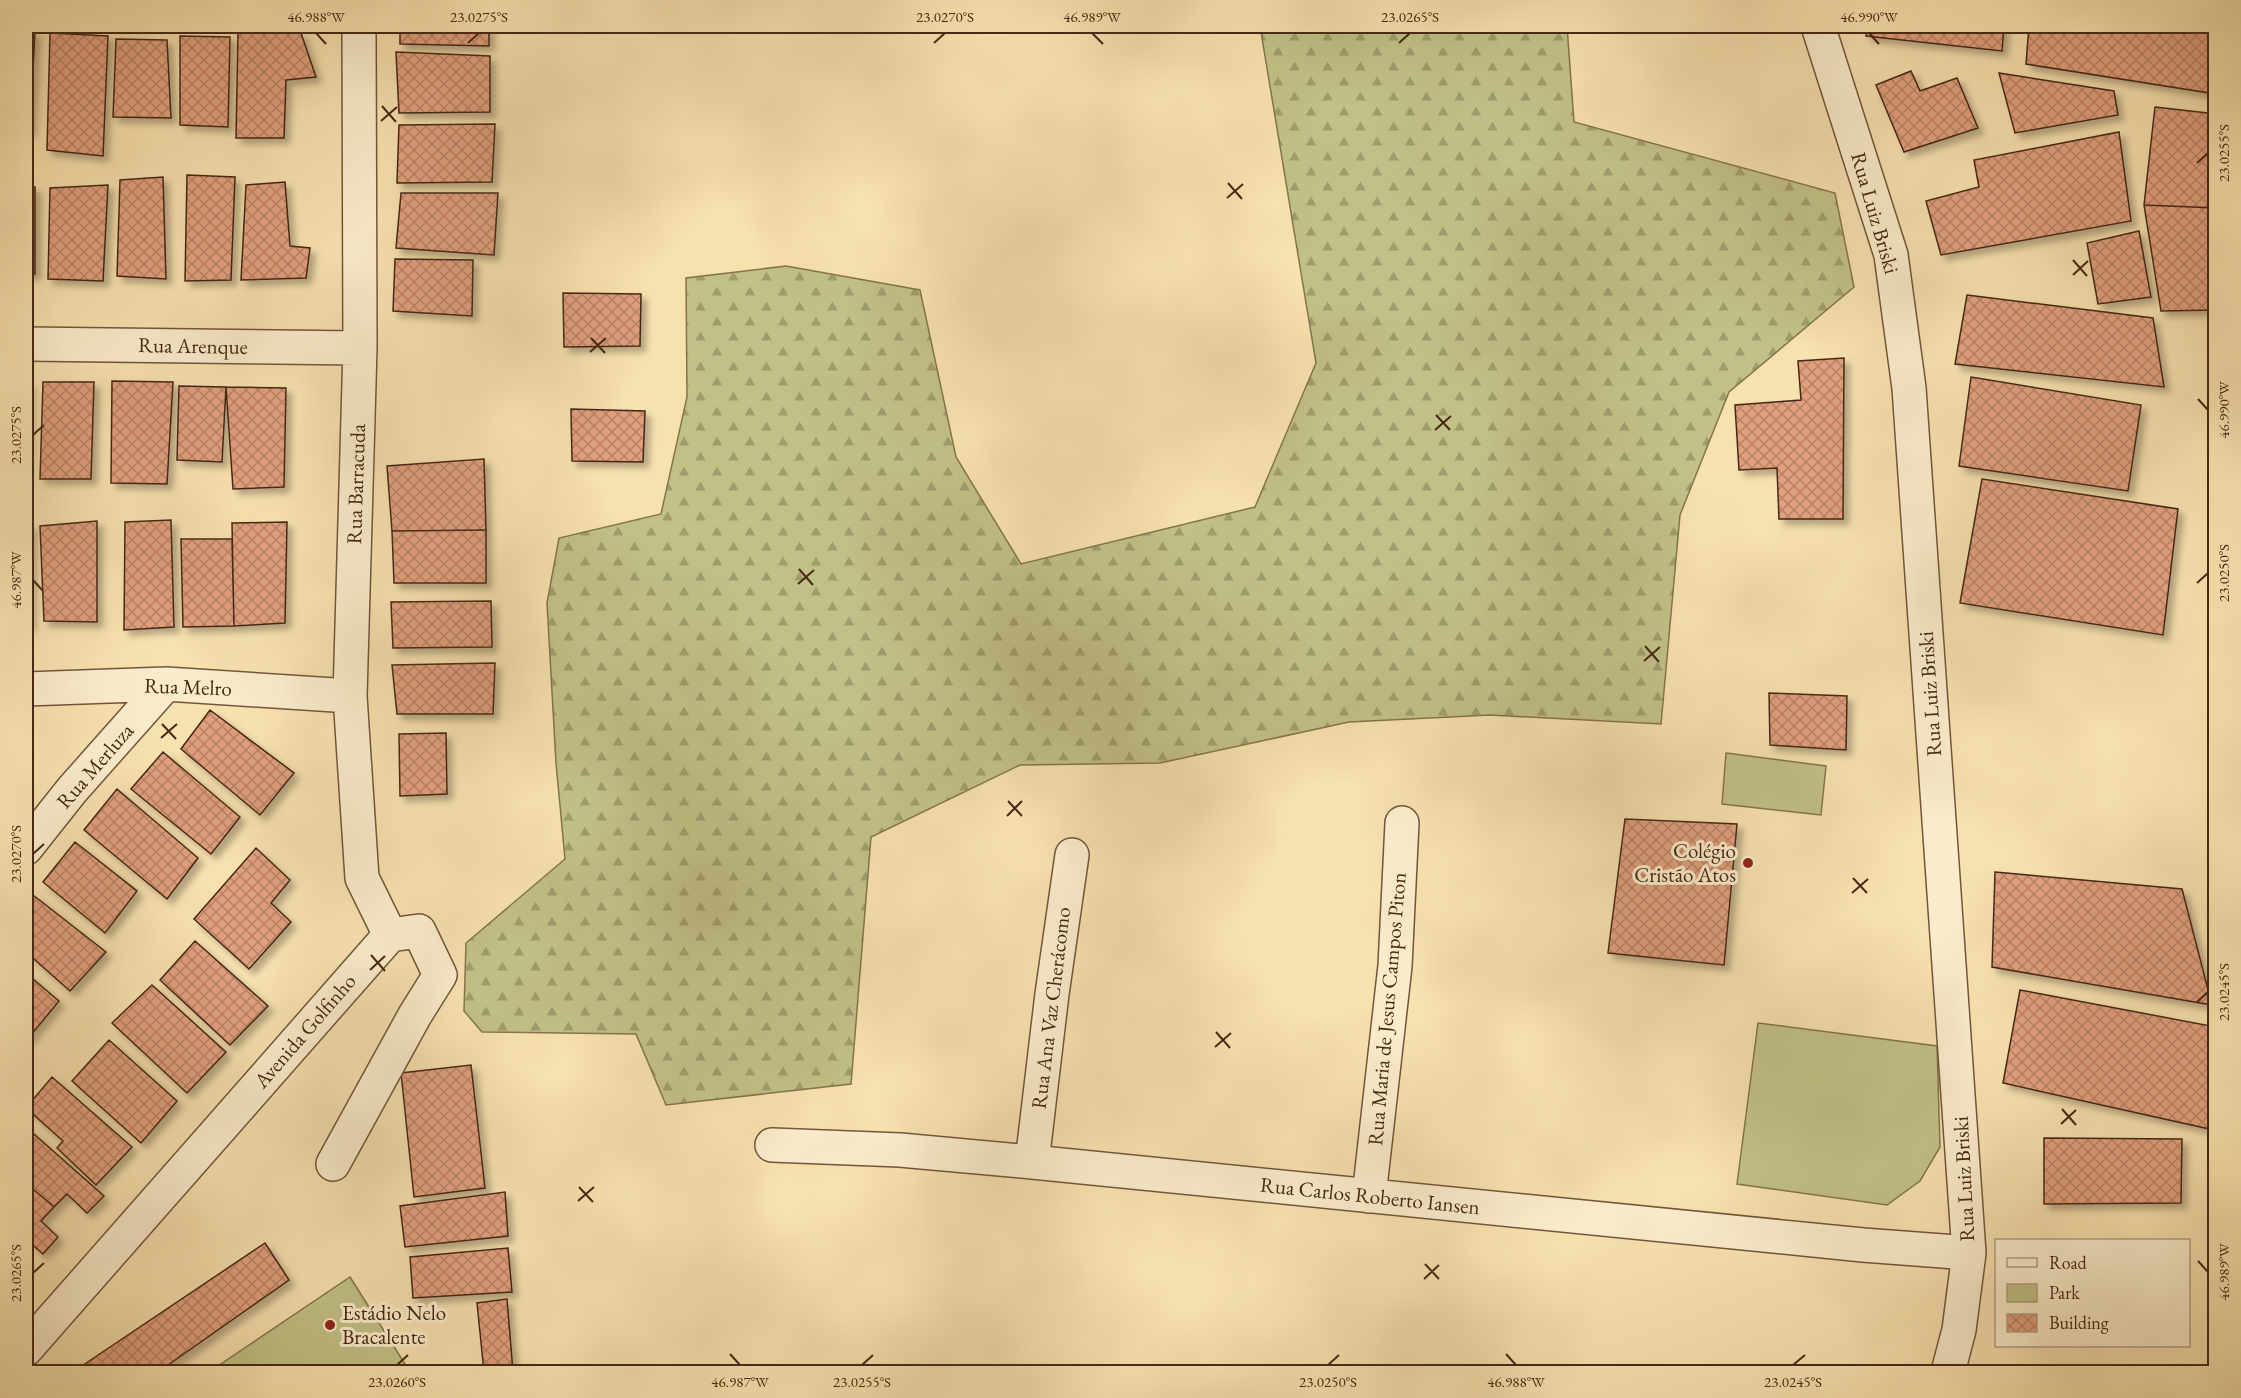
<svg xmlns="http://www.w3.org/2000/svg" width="2241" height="1398" viewBox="0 0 2241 1398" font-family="'EB Garamond',serif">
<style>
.green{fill:#c1c187;stroke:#84744d;stroke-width:1.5}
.forest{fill:url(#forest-firs);stroke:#84744d;stroke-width:1.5}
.building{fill:url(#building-cross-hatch);stroke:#462813;stroke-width:1.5;filter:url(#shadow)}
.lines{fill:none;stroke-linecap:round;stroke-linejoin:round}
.minor-casing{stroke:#72563a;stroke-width:36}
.minor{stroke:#faeccb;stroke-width:33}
.ticks{fill:none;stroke:#462813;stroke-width:2}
.poi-dot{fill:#8f2418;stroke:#faeccb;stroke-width:2}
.labels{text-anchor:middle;stroke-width:6;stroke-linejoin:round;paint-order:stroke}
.street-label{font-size:21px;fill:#462813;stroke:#faeccb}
.poi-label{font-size:21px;fill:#462813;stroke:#faeccb;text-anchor:end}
.neatline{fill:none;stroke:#462813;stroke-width:2}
.ticks-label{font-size:15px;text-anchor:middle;fill:#462813}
</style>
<defs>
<pattern id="forest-firs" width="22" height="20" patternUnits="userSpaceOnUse" patternTransform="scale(1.5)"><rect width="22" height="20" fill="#c1c187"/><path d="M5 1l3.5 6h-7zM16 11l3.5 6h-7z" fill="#9f9d6d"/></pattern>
<pattern id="building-cross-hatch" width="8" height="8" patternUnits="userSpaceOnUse" patternTransform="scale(1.5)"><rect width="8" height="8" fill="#e09f7d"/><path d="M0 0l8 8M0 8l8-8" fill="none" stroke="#b78265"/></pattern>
<filter id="shadow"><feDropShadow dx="5.5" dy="5.5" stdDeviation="3" flood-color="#0004"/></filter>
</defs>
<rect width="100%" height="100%" fill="#f7e1af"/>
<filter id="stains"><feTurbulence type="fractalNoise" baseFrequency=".00333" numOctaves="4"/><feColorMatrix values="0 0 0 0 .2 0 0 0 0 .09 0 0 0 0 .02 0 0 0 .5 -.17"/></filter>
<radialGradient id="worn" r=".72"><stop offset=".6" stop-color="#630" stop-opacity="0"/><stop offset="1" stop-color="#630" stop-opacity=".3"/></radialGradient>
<path class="green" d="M1726,753L1826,766L1821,815L1722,804Z
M1758,1023L1937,1046L1940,1147L1920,1181L1887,1205L1737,1184Z
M350,1277L410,1372H209Z"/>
<path class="forest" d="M1260,26H1567L1574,122L1835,193L1854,287L1729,392L1680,515L1661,724L1490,715L1349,722L1160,763L1020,765L871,837L851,1084L666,1105L636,1034L482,1032L464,1011L466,943L565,859L556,763L547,603L559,538L661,514L687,397L686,278L786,266L920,290L956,457L1021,564L1255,507L1316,363Z"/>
<path class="building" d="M400,26H489V46L400,44Z
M1867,26H2004L2002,51L1866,36Z
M2029,26H2216V94L2026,64Z
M26,31L35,32L30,131L26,130Z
M238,32L301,33L316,77L286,80L284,138H236Z
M50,33L108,36L103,156L47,150Z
M180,36L230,37L228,127L180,125Z
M116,39L167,40L171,118L113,117Z
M396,52L490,56V112L399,113Z
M1911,71L1920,91L1957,78L1978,128L1904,152L1876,85Z
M1999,73L2114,91L2118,115L2015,133Z
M2155,107L2216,114V208L2144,205Z
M495,124L492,182L397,183L399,125Z
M2119,132L2131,221L1941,255L1926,201L1979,187L1974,160Z
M187,175L235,177L231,280L185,281Z
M163,177L166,279L117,276L120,180Z
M285,182L290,246L310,248L306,278L241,280L246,185Z
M108,185L103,281L48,279L50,188Z
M26,187H35V274H26Z
M401,193H498L494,255L396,248Z
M2144,205L2216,208V310L2161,311Z
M2139,231L2151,297L2098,304L2087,243Z
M395,259L473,260L472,316L393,311Z
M563,293L641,294L640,346L564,347Z
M1967,295L2153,318L2164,387L1955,364Z
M1844,358L1843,519H1779L1777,468L1739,470L1735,405L1801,400L1798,361Z
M1971,377L2141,405L2128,491L1959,466Z
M112,381L173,382L167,484L111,483Z
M43,382H94L91,479H40Z
M26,383H29L26,482Z
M179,386L226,387L222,462L177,460Z
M226,387L286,388L284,487L233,489Z
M571,409L645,411L643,462L572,461Z
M484,459L486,530L392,531L387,466Z
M1982,479L2178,509L2163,635L1960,603Z
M171,520L174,627L124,630L125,522Z
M97,521V622L44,621L40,526Z
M287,522L285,623L234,626L232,523Z
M26,524H31L30,625H26Z
M486,530V583H394L392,531Z
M181,539H232L234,626L183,627Z
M491,601L492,647L393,648L391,602Z
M495,663L493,714H397L392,665Z
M1769,693L1847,696L1846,750L1770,745Z
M210,710L294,773L260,815L181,749Z
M446,733L447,794L400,796L399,734Z
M163,752L240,817L211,854L131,789Z
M117,789L198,858L167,899L84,830Z
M1625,819L1737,824L1724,965L1608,953Z
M75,842L137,891L105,933L43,882Z
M256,848L290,880L271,903L291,922L249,969L194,919Z
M1995,872L2182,889L2212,1005L1992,967Z
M33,895L106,952L70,991L26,952V902Z
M195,941L268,1006L230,1045L160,980Z
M26,973L59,1001L26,1041Z
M152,985L226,1052L187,1093L112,1023Z
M2020,990L2216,1027L2214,1130L2003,1083Z
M109,1040L177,1101L141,1143L72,1081Z
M471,1065L485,1188L414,1197L401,1073Z
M52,1077L132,1147L96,1185L57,1148L63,1141L26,1108Z
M26,1127L104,1196L87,1213L67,1194L54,1207L26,1183Z
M2044,1138L2182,1139L2181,1203L2044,1204Z
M26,1183L54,1207L41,1221L58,1237L43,1254L26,1239Z
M505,1192L508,1236L405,1247L400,1206Z
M265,1243L289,1280L158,1372H73Z
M508,1248L512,1292L413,1298L410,1257Z
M507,1299L513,1372H484L477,1303Z"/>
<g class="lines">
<g class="minor-casing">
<path id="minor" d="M359,26L360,348L350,696L362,878L390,935
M1818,26L1891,255L1909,388L1969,1253L1959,1330L1948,1372
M26,344L360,348
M26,689L166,684L350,696
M26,848L72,790L166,684
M772,1145L900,1150L1032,1162L1863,1245L1969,1253
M1032,1162L1052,994L1072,855
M1369,1196L1395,966L1402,823
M26,1349L390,935L419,931L440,975L415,1015L333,1164"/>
</g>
<use href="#minor" class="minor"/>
</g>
<path class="ticks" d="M316,33L326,44M1092,33L1103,44M1869,33L1879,44M468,43L479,33M934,43L945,33M1399,43L1410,33M382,106L396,122M381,121L397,107M2197,163L2208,153M1228,183L1242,199M1227,198L1243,184M2073,260L2087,276M2073,275L2088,261M591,338L605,353M590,352L606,338M2198,399L2208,410M1436,415L1450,430M1435,430L1451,416M33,435L44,425M799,569L813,585M33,580L43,591M2197,583L2208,573M798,584L814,570M1645,646L1659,662M1644,661L1660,647M162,724L176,739M161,738L177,724M1008,801L1022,816M1007,816L1022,801M33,854L44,844M1853,878L1867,893M1852,893L1868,879M371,955L385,971M370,970L385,956M2197,1002L2208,992M1216,1032L1230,1048M1215,1047L1231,1033M2062,1109L2076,1125M2061,1124L2076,1110M579,1187L593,1202M578,1201L594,1187M2198,1261L2208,1272M1425,1264L1439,1279M33,1273L44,1263M1424,1279L1439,1265M730,1354L740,1365M1506,1354L1516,1365M397,1365L408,1355M862,1365L873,1355M1328,1365L1339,1355M1793,1365L1805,1355"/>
<g class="poi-dot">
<circle cx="1748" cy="863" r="6"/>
<circle cx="330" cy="1325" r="6"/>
</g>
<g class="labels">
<g class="street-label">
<text transform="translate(1875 213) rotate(74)" y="7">Rua Luiz Briski</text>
<text transform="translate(193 346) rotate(1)" y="7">Rua Arenque</text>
<text transform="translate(356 484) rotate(-88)" y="7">Rua Barracuda</text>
<text transform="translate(188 687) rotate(2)" y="7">Rua Melro</text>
<text transform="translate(1930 694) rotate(-94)" y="7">Rua Luiz Briski</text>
<text transform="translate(95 766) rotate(-49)" y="7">Rua Merluza</text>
<text transform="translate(1051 1008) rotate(-83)" y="7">Rua Ana Vaz Cherácomo</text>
<text transform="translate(1387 1009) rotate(-85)" y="7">Rua Maria de Jesus Campos Piton</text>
<text transform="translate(305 1031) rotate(-49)" y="7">Avenida Golfinho</text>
<text transform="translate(1964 1179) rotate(-93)" y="7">Rua Luiz Briski</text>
<text transform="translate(1370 1196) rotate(6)" y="7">Rua Carlos Roberto Iansen</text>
</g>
<g class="poi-label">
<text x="1736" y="858">Colégio<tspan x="1736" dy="24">Cristão Atos</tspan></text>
<text x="342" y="1320" text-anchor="start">Estádio Nelo<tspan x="342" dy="24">Bracalente</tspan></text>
</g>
</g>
<rect width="2241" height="1398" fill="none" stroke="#f7e1af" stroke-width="66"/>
<rect x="1995" y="1239" width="195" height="108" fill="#faeccb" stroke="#b29e81" stroke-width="1.5"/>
<rect x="2007" y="1258" width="30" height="9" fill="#faeccb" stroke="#b29e81" stroke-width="1.5"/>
<text x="2049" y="1269" font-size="18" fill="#462813">Road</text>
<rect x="2007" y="1284" width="30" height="18" fill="#c1c187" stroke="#b29e81" stroke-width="1.5"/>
<text x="2049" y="1299" font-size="18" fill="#462813">Park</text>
<rect x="2007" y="1314" width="30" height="18" fill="url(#building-cross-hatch)" stroke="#b29e81" stroke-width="1.5"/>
<text x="2049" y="1329" font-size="18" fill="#462813">Building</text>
<rect x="33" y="33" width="2175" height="1332" class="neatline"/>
<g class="ticks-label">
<text x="316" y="22">46.988°W</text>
<text x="479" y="22">23.0275°S</text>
<text x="945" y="22">23.0270°S</text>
<text x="1092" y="22">46.989°W</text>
<text x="1410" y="22">23.0265°S</text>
<text x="1869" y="22">46.990°W</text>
<text transform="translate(2224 153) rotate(-90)" y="5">23.0255°S</text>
<text transform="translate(2224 410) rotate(-90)" y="5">46.990°W</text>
<text transform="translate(16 435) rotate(-90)" y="5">23.0275°S</text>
<text transform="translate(2224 573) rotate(-90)" y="5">23.0250°S</text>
<text transform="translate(16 580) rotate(-90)" y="5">46.987°W</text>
<text transform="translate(16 854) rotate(-90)" y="5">23.0270°S</text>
<text transform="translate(2224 992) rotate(-90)" y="5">23.0245°S</text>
<text transform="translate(2224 1272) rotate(-90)" y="5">46.989°W</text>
<text transform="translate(16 1273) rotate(-90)" y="5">23.0265°S</text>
<text x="397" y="1387">23.0260°S</text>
<text x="740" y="1387">46.987°W</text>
<text x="862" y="1387">23.0255°S</text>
<text x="1328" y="1387">23.0250°S</text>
<text x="1516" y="1387">46.988°W</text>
<text x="1793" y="1387">23.0245°S</text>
</g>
<rect width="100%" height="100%" filter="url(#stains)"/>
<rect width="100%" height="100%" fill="url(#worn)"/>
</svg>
